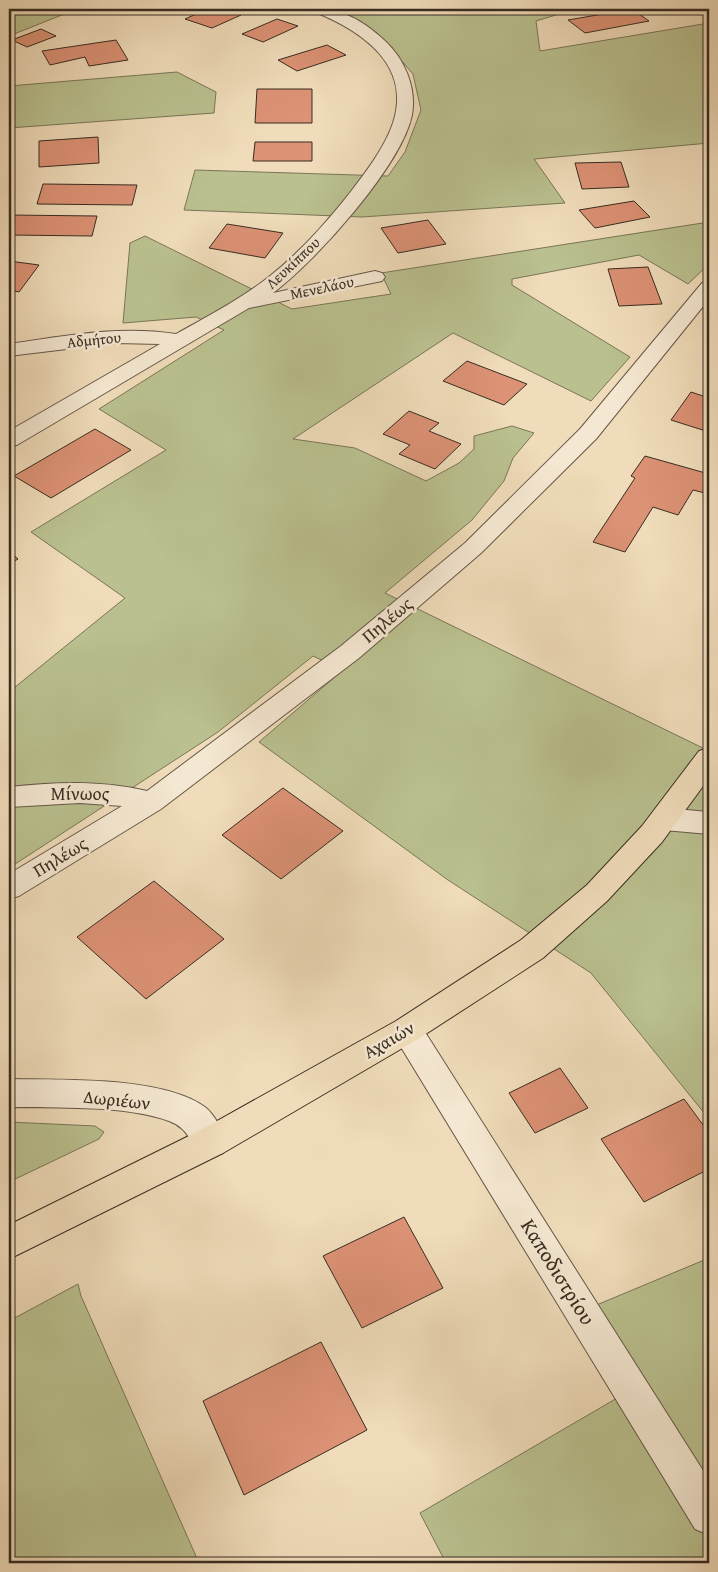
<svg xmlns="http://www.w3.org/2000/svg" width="718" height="1572" viewBox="0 0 718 1572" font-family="'Gentium Book Plus',serif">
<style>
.green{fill:#bac08f;stroke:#797658}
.building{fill:#dc9275;stroke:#382c22}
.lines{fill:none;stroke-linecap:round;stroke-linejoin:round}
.minor-casing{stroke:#665848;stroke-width:2}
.major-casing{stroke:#382c22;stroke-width:2}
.minor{fill:#f5e8d2;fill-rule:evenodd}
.major{fill:#f0dcba;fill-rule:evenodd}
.labels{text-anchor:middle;stroke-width:5;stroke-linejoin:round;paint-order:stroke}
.far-street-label{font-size:15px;fill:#382c22;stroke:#f5e8d2}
.street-label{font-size:18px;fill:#382c22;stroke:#f5e8d2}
.near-street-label{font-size:21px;fill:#382c22;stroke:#f5e8d2}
</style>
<rect width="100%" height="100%" fill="#f0dcba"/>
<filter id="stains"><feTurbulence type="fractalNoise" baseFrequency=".004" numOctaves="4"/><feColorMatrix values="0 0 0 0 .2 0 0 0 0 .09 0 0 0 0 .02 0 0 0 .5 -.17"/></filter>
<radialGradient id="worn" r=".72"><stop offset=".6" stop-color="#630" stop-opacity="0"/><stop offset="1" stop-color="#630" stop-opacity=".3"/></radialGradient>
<path class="green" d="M9,9H77L9,36Z
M324,9H576L536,21L540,51L709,23V143L534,159L565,203L362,217L184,210L195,170L388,176L405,152L421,110L413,74L387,44L341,11Z
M177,72L216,92L214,113L9,128V86Z
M709,222V264L688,284L639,255L512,279V285L630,357L591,401L453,333L293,439L355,448L426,481L459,463L474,449V436L512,426L534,433L513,458L504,481L472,520L385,593L709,751V1119L591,973L448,880L259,742L343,670L313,656L218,732L9,868V692L125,598L31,532L166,450L99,409L224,330L196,317L123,323L130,243L145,236L292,309L391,294L381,273Z
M9,1122L95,1126L104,1132L99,1139L9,1182Z
M709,1258V1563H446L420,1513L636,1387L587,1309Z
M78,1284L81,1296L199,1563H9V1321Z"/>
<path class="building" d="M207,9H223L241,15L212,28L185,19Z
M632,9L649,21L585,33L568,20Z
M277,19L298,26L263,42L242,34Z
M41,29L56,36L27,47L12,40Z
M116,40L128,60L89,66L85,57L50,65L42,51Z
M327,45L346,55L297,71L278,60Z
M257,89H312V123H255Z
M98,137L99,163L39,167V141Z
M255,142H312V161H253Z
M621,162L629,187L582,189L575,163Z
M43,184L137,185L132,205L37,204Z
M634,201L650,217L595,228L579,210Z
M9,215L97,216L92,236L9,235Z
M428,220L446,244L398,253L381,228Z
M227,224L283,233L265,258L209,248Z
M9,261L39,265L19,292L9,290Z
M648,267L662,304L619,306L608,269Z
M467,361L527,384L504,405L443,381Z
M691,392L709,398V432L671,420Z
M409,411L439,423L429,431L461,444L435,469L399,454L410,445L383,434Z
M95,429L131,450L51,498L14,476Z
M645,456L709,474V494L693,490L678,515L653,507L625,552L593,542L635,478L631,476Z
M9,551L18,559L9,564Z
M283,788L343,831L281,879L222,835Z
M154,881L224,939L146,999L77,937Z
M560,1068L588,1108L535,1133L509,1093Z
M684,1099L709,1133V1169L644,1202L601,1139Z
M404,1217L443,1288L362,1328L323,1256Z
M321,1342L367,1430L244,1495L203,1401Z"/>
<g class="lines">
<g class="minor-casing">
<path id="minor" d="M313,9C343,9 362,20 384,40C404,58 417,87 412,115C402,165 315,262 273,293L375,271L382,273L385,277L382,281L249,308L17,445L9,446V431L160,344L116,343L9,356V344C64,336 120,325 176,334C208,316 241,299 270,276C299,253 326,223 349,194C365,173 384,149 393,123C412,65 362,31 315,12Z
M709,281V299L596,439L481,553L359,658L161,809L19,896L9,899V874L122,806L80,803L9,807V787C55,782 101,780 147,791L341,646L465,543L580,429L702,283Z
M664,808L709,812V834L664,830L654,827L650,819L654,811Z
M407,1017L418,1021L709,1480V1535L695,1529L396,1039L391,1030L396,1021Z
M9,1079C60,1080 163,1076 205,1107C215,1115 222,1130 228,1142L223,1153L211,1157C189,1149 192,1129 169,1121C125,1105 56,1108 9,1107Z"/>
</g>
<g class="major-casing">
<path id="major" d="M709,748V778L662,842L607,901L543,958L418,1039L223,1153L9,1259V1225L199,1131L396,1021L521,940L587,885L642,826L699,751Z"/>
</g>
<use href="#minor" class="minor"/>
<use href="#major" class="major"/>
</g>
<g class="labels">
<g class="far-street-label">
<text transform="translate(293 263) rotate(-43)" y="5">Λευκίππου</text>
<text transform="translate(322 288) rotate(-12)" y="5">Μενελάου</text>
<text transform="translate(94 340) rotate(-6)" y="5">Αδμήτου</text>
</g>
<g class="street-label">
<text transform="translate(387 620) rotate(-40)" y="6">Πηλέως</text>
<text x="80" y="800">Μίνωος</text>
<text transform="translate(60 857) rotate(-31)" y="6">Πηλέως</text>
<text transform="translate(389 1040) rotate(-30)" y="6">Αχαιών</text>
<text transform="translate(117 1100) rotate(6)" y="6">Δωριέων</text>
</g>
<g class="near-street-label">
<text transform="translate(558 1272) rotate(58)" y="7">Καποδιστρίου</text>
</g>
</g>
<rect width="718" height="1572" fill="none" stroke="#f0dcba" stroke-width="30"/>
<rect x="10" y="10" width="698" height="1552" fill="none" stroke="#382c22" stroke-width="2.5"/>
<rect x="15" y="15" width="688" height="1542" fill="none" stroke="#382c22"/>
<rect width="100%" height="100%" filter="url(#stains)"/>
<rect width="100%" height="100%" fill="url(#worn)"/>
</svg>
